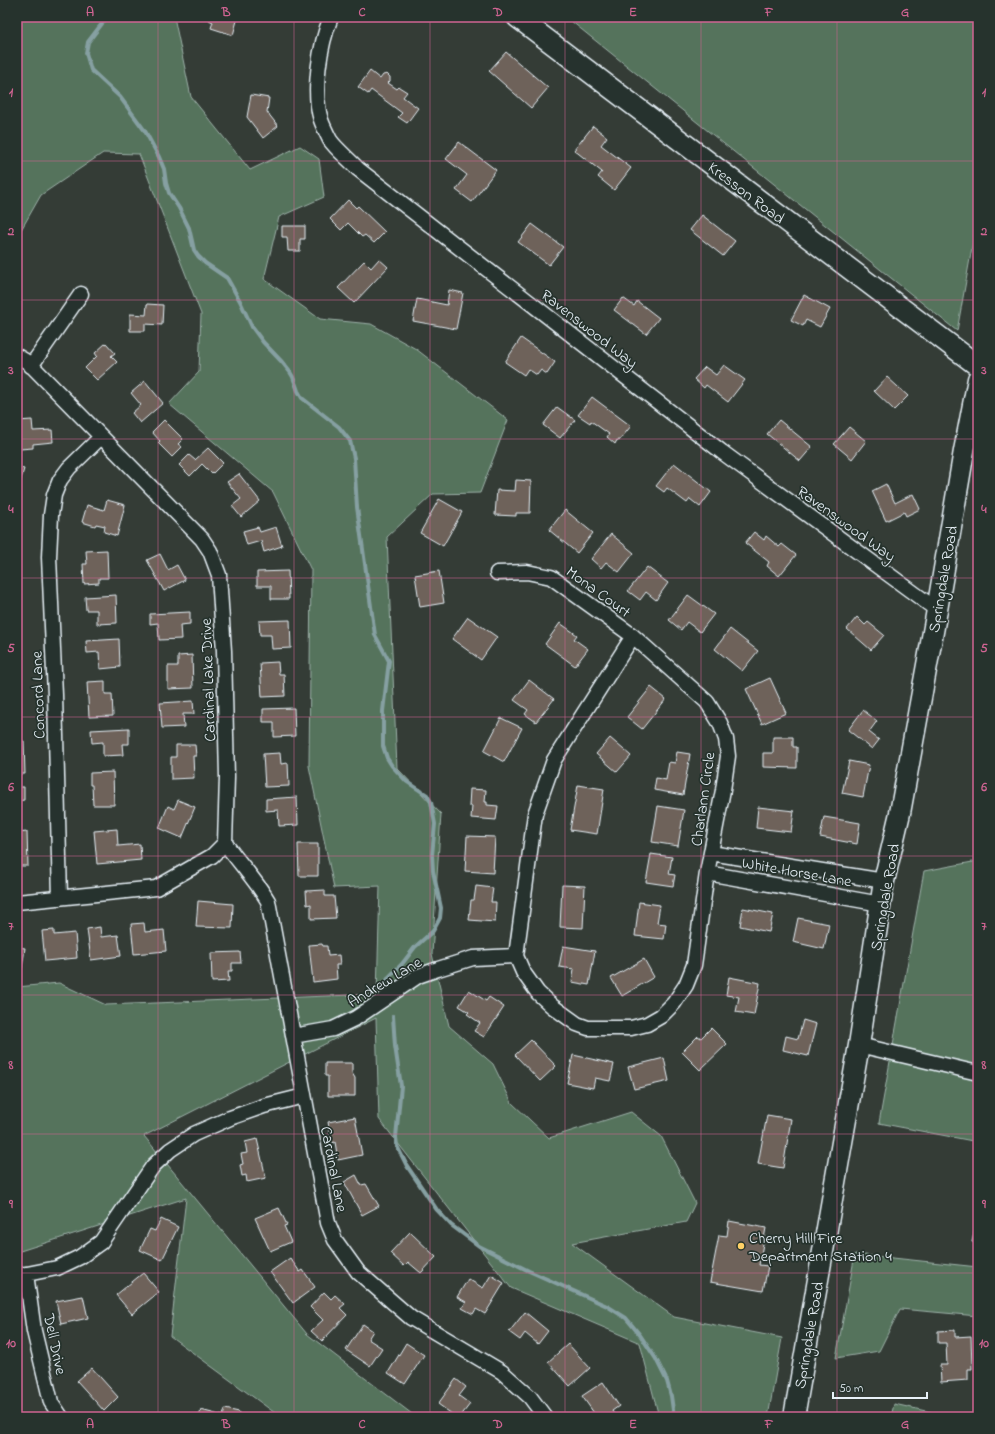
<svg xmlns="http://www.w3.org/2000/svg" width="995" height="1434" viewBox="0 0 995 1434" font-family="'Indie Flower',sans-serif">
<style>
.green{fill:#54735c;stroke:#9eb2aa}
.lines{fill:none;stroke-linecap:round;stroke-linejoin:round}
.stream{stroke:#86a0a2;stroke-width:4}
.building{fill:#6e625a;stroke:#e8f1f8}
.street-casing{stroke:#e8f1f8;stroke-width:17}
.secondary-casing{stroke:#e8f1f8;stroke-width:23}
.street{stroke:#26332d;stroke-width:14}
.secondary{stroke:#26332d;stroke-width:20}
.grid{fill:none;stroke:#cf6492;stroke-width:1;stroke-opacity:0.55}
.poi-dot{fill:#ffd166;stroke:#26332d;stroke-width:1.5}
.labels{text-anchor:middle;stroke-width:3.5;stroke-linejoin:round;paint-order:stroke}
.street-label{font-size:16px;fill:#e8f1f8;stroke:#26332d}
.poi-label{font-size:16px;fill:#e8f1f8;stroke:#26332d;text-anchor:start}
.neatline{fill:none;stroke:#cf6492;stroke-width:1.5}
.grid-label{font-size:13px;text-anchor:middle;font-weight:bold;fill:#cf6492}
</style>
<rect width="100%" height="100%" fill="#343c36"/>
<filter id="ink" filterUnits="userSpaceOnUse"><feTurbulence type="fractalNoise" baseFrequency=".025" numOctaves="2"/><feDisplacementMap in="SourceGraphic" scale="8" xChannelSelector="R" yChannelSelector="G"/><feConvolveMatrix kernelMatrix="1 2 1 2 8 2 1 2 1" color-interpolation-filters="sRGB"/></filter>
<g filter="url(#ink)">
<path class="green" d="M17,17H174L191,97L250,170L300,146L319,159L324,197L279,217L264,279L320,319L371,324L416,349L508,420L480,493L433,494L387,537L397,768L441,814L432,954L449,1026L493,1064L512,1103L549,1138L631,1112L661,1136L695,1203L686,1222L572,1243L674,1317L782,1338L768,1417H659L640,1343L511,1288L379,1119L376,1018L144,1136L307,1334L416,1417H378L369,1415L275,1413L170,1336L186,1198L17,1252V987L59,983L106,1005L377,994L380,886L334,888L309,766L311,570L273,492L169,404L199,372L201,314L139,154L103,153L41,195L17,237Z
M566,17H978V214L957,331Z
M978,861V1142L879,1123L924,871Z
M855,1254L978,1267V1316L900,1309L879,1351L836,1358Z
M894,1404L953,1417H891Z"/>
<g class="lines">
<path class="stream" d="M107,17L88,42L86,53L91,70L120,97L145,131L159,157L164,169L166,183L169,193L179,208L189,228L194,250L198,256L205,263L227,278L240,301L252,327L263,342L282,362L290,372L293,377L298,391L302,398L339,427L350,441L354,458L357,507L375,635L389,661L383,711V746L387,758L392,766L406,781L427,795L431,802L435,824L432,855L433,871L441,908L440,918L433,931L415,947L402,964L389,977L384,985L383,991
M393,1016L395,1046L401,1086L396,1137L397,1146L407,1166L437,1210L451,1225L479,1246L529,1271L607,1306L626,1318L640,1335L656,1359L667,1381L671,1396L674,1417"/>
</g>
<path class="building" d="M210,17H238L233,35L211,28L213,22L209,20Z
M506,52L548,88L531,108L489,71Z
M370,71L380,79L383,75L387,74L390,77V81L388,83L397,89L399,87L407,92L403,97L418,108L407,123L398,117L402,113L371,90L368,94L358,87Z
M251,95L269,98L267,112L278,126L263,138L247,117Z
M593,126L607,137L601,145L631,168L614,190L598,177L602,172L574,150Z
M459,142L496,170L472,202L456,190L467,175L446,159Z
M348,200L356,208L358,206L385,232L374,243L365,235L362,237L348,223L341,230L330,219Z
M702,215L735,241L723,256L690,230Z
M532,224L563,247L549,265L518,242Z
M282,226H305V239H300V251H288L287,237H282Z
M379,259L388,267L354,303L338,288L364,261L371,268Z
M449,290L463,293L456,329L413,321L417,299L447,305Z
M804,295L830,309L820,327L806,320L803,326L791,320Z
M623,298L634,306L637,301L659,318L646,334L614,310Z
M147,304L163,305L162,325L145,324V331H130V314L146,315Z
M521,338L555,362L547,374L541,370L537,375L528,369L524,375L505,362Z
M106,343L115,353L111,356L117,362L97,380L85,368L97,356L95,353Z
M724,365L745,380L728,402L706,385L704,388L694,379L705,367L716,375Z
M887,377L908,396L894,410L874,391Z
M145,381L163,403L140,423L132,413L141,405L131,393Z
M592,397L631,426L619,441L617,440L615,444L607,437L609,434L591,421L590,423L578,415Z
M557,407L575,420L560,438L543,425Z
M32,420L33,431L52,430L53,442L33,444V448L20,449L17,448V421Z
M164,420L183,439L178,444L182,447L172,457L158,443L160,441L152,432Z
M779,420L812,447L800,461L767,434Z
M849,427L866,441L852,459L834,444Z
M208,448L223,463L212,474L202,464L190,476L179,465L189,455L195,460Z
M674,463L711,492L700,507L690,499L687,503L667,488L664,492L656,486Z
M17,467L24,469L18,489H17Z
M239,474L260,501L241,517L232,506L241,499L227,482Z
M516,480L531,481L530,513H516V516L495,515L497,490L515,491Z
M886,484L895,503L913,494L920,509L906,516L904,512L886,521L872,491Z
M439,499L462,512L443,546L420,533Z
M107,500L125,505L117,536L104,532L105,526L96,524L95,526L82,522L87,505L104,510Z
M565,510L593,533L577,553L549,530Z
M258,527L260,532L276,527L282,546L264,552L261,541L247,545L243,531Z
M754,532L764,540L766,536L779,547L782,544L796,555L779,576L767,566L769,562L745,543Z
M611,534L634,553L619,572L606,562L601,568L591,559Z
M107,550L108,578H99V583L84,584L83,564H87L86,551Z
M160,554L168,570L177,565L185,580L164,591L147,560Z
M647,567L668,583L656,600L646,592L640,600L628,591Z
M288,571L289,599H271V586H257V572Z
M439,571L444,603L420,607L415,575Z
M116,595L117,623L97,624V610H86L85,597Z
M688,595L714,614L700,632L687,622L681,630L669,620Z
M190,612V624L180,625L181,639L159,640L158,623L150,624V614Z
M468,617L497,637L481,660L452,639Z
M857,617L865,625L868,622L884,635L871,650L847,629Z
M290,620L291,648L272,649L271,635H260L259,621Z
M560,623L577,635L574,639L588,649L575,666L545,644Z
M730,629L758,651L742,671L715,649Z
M119,639L120,667L100,669L99,652L87,653L86,641Z
M17,652H20L21,684H17Z
M192,655L193,688L168,689V666H178V656Z
M278,662L279,674H284L285,696L262,697L260,663Z
M770,678L786,713L762,724L746,689Z
M529,680L554,699L536,722L525,714L528,710L514,700Z
M105,681V694H112L113,716L89,717L87,682Z
M651,687L666,699L642,729L627,717Z
M17,698H20L21,711H17Z
M193,701L194,714H183L184,727L162,728L160,703Z
M294,708L295,736L274,737V722H263V709Z
M863,710L877,721L869,732L879,740L872,749L848,730Z
M501,718L522,728L504,762L484,751Z
M129,728V744H122L123,755L103,756V742L92,743L91,730Z
M773,737H793V747H797V768L763,767V753H773Z
M610,738L631,756L617,772L596,754Z
M24,741L25,774H17V742Z
M176,745H195L196,756H193L194,778L171,779V757H176Z
M677,752L690,754L683,795L654,790L656,778L666,780L669,762L675,763Z
M280,753L281,764L288,763L289,786L265,787L263,754Z
M849,761L869,765L863,797L842,793Z
M113,772L114,805H93L92,785H90V773Z
M578,785L604,789L597,834L570,830Z
M17,787H24V800L17,801Z
M470,789L486,790L485,802H487V805L498,806L496,820L471,818L472,806H469Z
M297,797L298,825L279,826L278,810L266,811V799Z
M178,800L195,807L182,838L159,828L168,806L174,809Z
M658,806L684,810L678,846L652,842Z
M758,807L794,811L791,832L756,828Z
M824,817L860,823L857,844L820,837Z
M117,829L118,846L140,844L141,860L97,864L94,831Z
M27,832L28,866H17V833Z
M467,836L495,837L493,873L465,871Z
M298,844H318V876H299Z
M651,854L672,857L669,874L675,875L673,886L646,882Z
M562,885L585,886L583,928L560,927Z
M476,886L493,888L491,902H496L495,922L469,920L471,900H474Z
M325,890V896H334L336,918L311,919V904L307,905L306,891Z
M198,901L233,904L232,928L196,927Z
M639,902L660,905L657,923L666,924L664,939L635,936Z
M743,908L773,914L769,932L740,926Z
M798,918L829,924L824,949L793,942Z
M144,923L145,932L164,930L166,951L134,954L131,924Z
M100,927L101,937L118,935L121,956L91,960L87,929Z
M54,930V935L75,933L77,958L45,961L42,931Z
M322,944L323,946H327L328,956L339,955L340,965H336L337,979L313,982L309,945Z
M563,946L595,951L589,985L572,982L574,969L559,967Z
M17,947L25,948L22,968L17,967Z
M240,952L241,963H232V971H228L229,981L212,982L211,953Z
M644,959L654,977L622,996L611,978Z
M729,977L760,983L754,1015L736,1012L739,997L726,995Z
M469,990L486,1001L489,997L504,1007L484,1037L474,1031L480,1023L467,1014L469,1012L459,1006Z
M803,1020L816,1024L808,1056L783,1050L786,1036L798,1039Z
M711,1028L727,1044L700,1070L682,1052L698,1036L701,1038Z
M531,1040L556,1066L540,1081L515,1055Z
M573,1055L614,1064L610,1081L595,1078L593,1088L567,1083Z
M664,1058L669,1081L634,1089L628,1067Z
M325,1063H352V1073L355,1078V1096H328V1076H325Z
M767,1115L791,1119L783,1168L758,1164Z
M355,1117L362,1155L338,1160L335,1142L332,1143L328,1122Z
M257,1139L266,1178L247,1182L246,1175L242,1176L240,1165L243,1164L241,1154L247,1153L245,1142Z
M356,1175L361,1185L366,1184L379,1206L362,1215L344,1182Z
M279,1208L287,1225L284,1226L291,1242L270,1251L255,1218Z
M978,1215V1244L972,1242Z
M161,1219L178,1227L162,1260L140,1250L150,1229L155,1231Z
M729,1221L766,1228L759,1265L768,1266L763,1291L710,1282L719,1235L727,1236Z
M410,1232L436,1257L421,1273L408,1262L404,1266L390,1253Z
M290,1258L300,1272L303,1270L315,1287L293,1303L270,1272Z
M143,1273L159,1292L132,1314L116,1295Z
M491,1275L504,1283L485,1314L476,1309L473,1314L462,1308L466,1302L457,1297L468,1279L483,1288Z
M324,1292L331,1299L335,1295L345,1304L340,1308L347,1315L322,1341L311,1331L323,1320L310,1307Z
M83,1296L88,1318L61,1324L56,1301Z
M525,1312L548,1331L538,1344L525,1333L520,1340L509,1332Z
M363,1324L373,1331L368,1339L382,1348L370,1366L346,1350Z
M955,1330V1337L971,1336L972,1369H968V1380L941,1382L940,1365H947L946,1343H938V1331Z
M406,1343L424,1355L405,1384L388,1373Z
M568,1344L590,1368L570,1386L548,1362Z
M92,1368L118,1397L104,1411L77,1381Z
M456,1379L466,1387L459,1396L470,1404L460,1417H456L438,1404Z
M603,1382L619,1406L612,1411L615,1416L613,1417H587L594,1413L582,1396Z
M225,1409L239,1412L238,1417H199L201,1410L223,1416Z"/>
<g class="lines">
<g class="street-casing">
<path id="street" d="M331,17C320,44 312,91 321,120C323,126 327,134 330,140C336,149 350,160 358,169L722,452L937,610
M17,356L29,363L202,539L210,551L219,575L224,651L227,777L225,843L212,856L156,888L17,902
M31,366L81,294
M497,573L527,572L551,577L633,636L707,702L720,723L726,739L728,756L723,790L707,873L694,965L686,985L674,1003L661,1016L647,1024L631,1028H588L577,1024L552,1006L538,993L523,972L516,956L535,814L554,760L633,636
M225,843C239,863 256,880 268,901L328,1223L335,1240L358,1272L411,1318L502,1372L530,1397L545,1417
M711,853L884,881
M707,873L881,904
M60,898L55,695L49,557L51,515L54,495L60,480L69,468L101,437
M293,1036L333,1029L356,1018L418,976L438,969L473,958L516,956
M859,1045L978,1073
M26,1274L34,1331L51,1402L61,1417
M17,1276L57,1268L80,1257L101,1242L153,1166L170,1150L194,1134L230,1118L264,1106L304,1096"/>
</g>
<g class="secondary-casing">
<path id="secondary" d="M517,17L978,366
M794,1417L859,1045L884,881L900,813L937,610L964,451L978,379"/>
</g>
<use href="#street" class="street"/>
<use href="#secondary" class="secondary"/>
</g>
</g>
<path class="grid" d="M158,17V1417M294,17V1417M430,17V1417M565,17V1417M701,17V1417M837,17V1417M17,161H978M17,300H978M17,439H978M17,578H978M17,717H978M17,856H978M17,995H978M17,1134H978M17,1273H978"/>
<circle class="poi-dot" cx="741" cy="1246" r="4"/>
<g class="labels">
<g class="street-label">
<text transform="translate(747 192) rotate(37)" y="6">Kresson Road</text>
<text transform="translate(590 328) rotate(38)" y="6">Ravenswood Way</text>
<text transform="translate(847 523) rotate(36)" y="6">Ravenswood Way</text>
<text transform="translate(942 579) rotate(-80)" y="6">Springdale Road</text>
<text transform="translate(599 591) rotate(36)" y="6">Mona Court</text>
<text transform="translate(207 680) rotate(-92)" y="6">Cardinal Lake Drive</text>
<text transform="translate(37 695) rotate(-92)" y="6">Concord Lane</text>
<text transform="translate(702 799) rotate(-82)" y="6">Charlann Circle</text>
<text transform="translate(797 871) rotate(10)" y="6">White Horse Lane</text>
<text transform="translate(884 897) rotate(-80)" y="6">Springdale Road</text>
<text transform="translate(384 981) rotate(-31)" y="6">Andrew Lane</text>
<text transform="translate(335 1169) rotate(79)" y="6">Cardinal Lane</text>
<text transform="translate(808 1335) rotate(-80)" y="6">Springdale Road</text>
<text transform="translate(56 1344) rotate(78)" y="6">Dell Drive</text>
</g>
<g class="poi-label">
<text x="749" y="1243">Cherry Hill Fire<tspan x="749" dy="18">Department Station 4</tspan></text>
</g>
</g>
<rect width="995" height="1434" fill="none" stroke="#26332d" stroke-width="44"/>
<path d="M833 1392v6h94v-6" fill="none" stroke="#e8f1f8" stroke-width="2"/>
<text x="839" y="1392" font-size="12" fill="#e8f1f8" stroke="#26332d" stroke-width="3" paint-order="stroke">50 m</text>
<rect x="22" y="22" width="951" height="1390" class="neatline"/>
<g class="grid-label">
<text x="90" y="16">A</text>
<text x="226" y="16">B</text>
<text x="362" y="16">C</text>
<text x="498" y="16">D</text>
<text x="633" y="16">E</text>
<text x="769" y="16">F</text>
<text x="905" y="16">G</text>
<text x="11" y="96">1</text>
<text x="984" y="96">1</text>
<text x="11" y="235">2</text>
<text x="984" y="235">2</text>
<text x="11" y="374">3</text>
<text x="984" y="374">3</text>
<text x="11" y="513">4</text>
<text x="984" y="513">4</text>
<text x="11" y="652">5</text>
<text x="984" y="652">5</text>
<text x="11" y="791">6</text>
<text x="984" y="791">6</text>
<text x="11" y="930">7</text>
<text x="984" y="930">7</text>
<text x="11" y="1069">8</text>
<text x="984" y="1069">8</text>
<text x="11" y="1208">9</text>
<text x="984" y="1208">9</text>
<text x="11" y="1347">10</text>
<text x="984" y="1347">10</text>
<text x="90" y="1428">A</text>
<text x="226" y="1428">B</text>
<text x="362" y="1428">C</text>
<text x="498" y="1428">D</text>
<text x="633" y="1428">E</text>
<text x="769" y="1428">F</text>
<text x="905" y="1428">G</text>
</g>
</svg>
